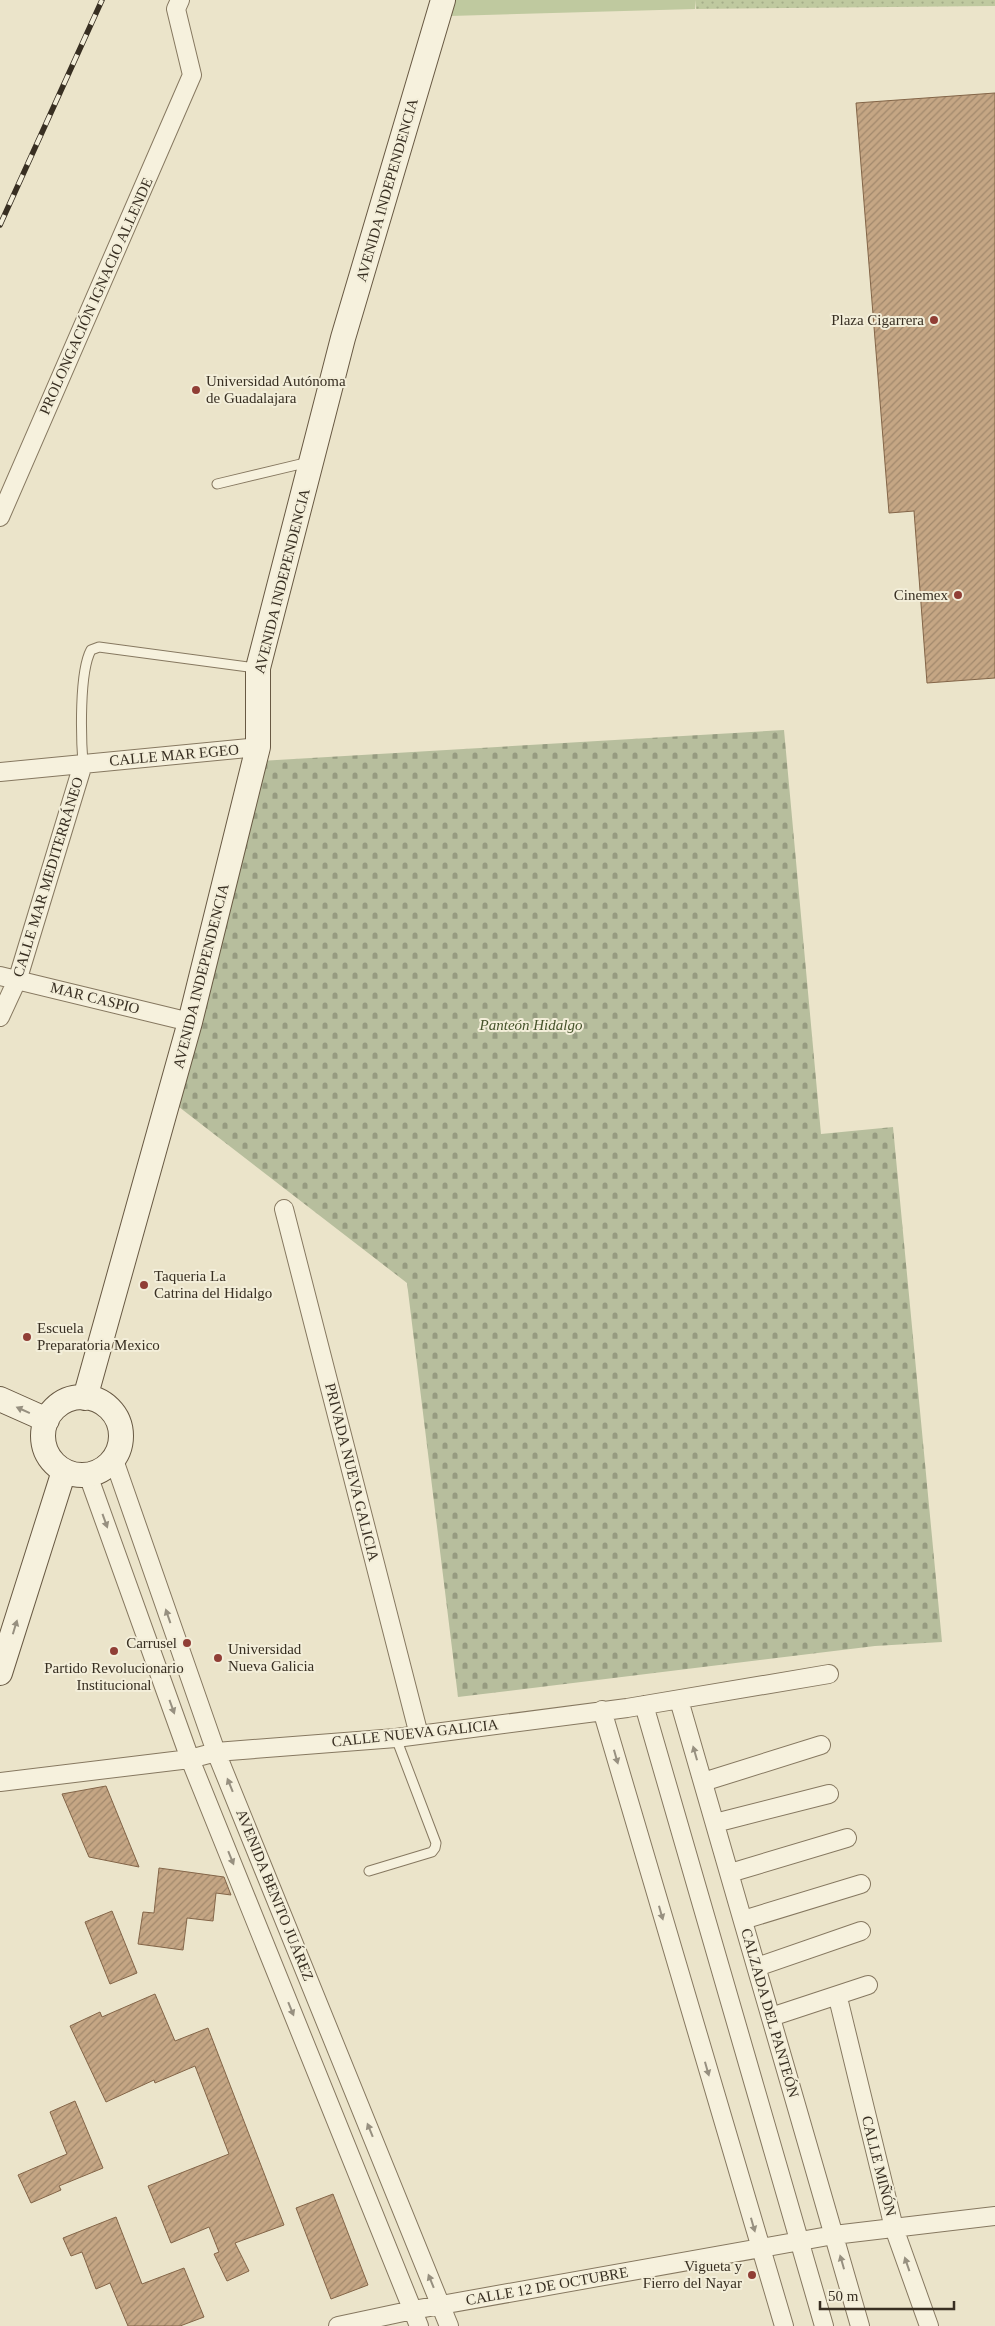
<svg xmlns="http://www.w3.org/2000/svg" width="995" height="2326" viewBox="0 0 995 2326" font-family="Georgia,serif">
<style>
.green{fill:url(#green-dots)}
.cemetery{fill:url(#cemetery-stones)}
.pitch{fill:#bfc99f}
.building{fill:url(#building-hatch);stroke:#836548}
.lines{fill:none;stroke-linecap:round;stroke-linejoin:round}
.lane-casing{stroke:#867860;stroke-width:11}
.street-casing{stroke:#867860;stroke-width:20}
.secondary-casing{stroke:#685943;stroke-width:26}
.lane{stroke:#f6f1dd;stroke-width:9}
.street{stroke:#f6f1dd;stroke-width:18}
.secondary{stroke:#f6f1dd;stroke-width:24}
.rail-casing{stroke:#382f22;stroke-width:5.5}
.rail{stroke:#f3eed9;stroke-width:4;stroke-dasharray:11;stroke-linecap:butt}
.oneway{fill:#979080}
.poi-dot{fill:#903e35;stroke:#f3eed9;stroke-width:2}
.labels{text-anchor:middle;stroke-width:4;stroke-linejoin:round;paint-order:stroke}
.street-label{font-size:15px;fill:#382f22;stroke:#f3eed9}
.poi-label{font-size:15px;fill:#382f22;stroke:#f3eed9;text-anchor:end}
.park-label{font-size:15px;font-style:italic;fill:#45532a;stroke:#f3eed9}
</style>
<defs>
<pattern id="green-dots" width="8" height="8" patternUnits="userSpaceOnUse" patternTransform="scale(1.25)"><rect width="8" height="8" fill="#bfc99f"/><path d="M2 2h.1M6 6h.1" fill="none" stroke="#a5ad89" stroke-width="1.8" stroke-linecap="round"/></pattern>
<pattern id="cemetery-stones" width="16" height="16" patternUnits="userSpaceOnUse" patternTransform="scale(1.25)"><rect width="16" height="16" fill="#b7be9d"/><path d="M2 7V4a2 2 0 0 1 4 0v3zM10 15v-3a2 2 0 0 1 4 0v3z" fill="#969b80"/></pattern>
<pattern id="building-hatch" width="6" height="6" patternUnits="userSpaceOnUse" patternTransform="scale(1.25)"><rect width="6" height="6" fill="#c5a684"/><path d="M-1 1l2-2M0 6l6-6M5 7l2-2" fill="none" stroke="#a1886c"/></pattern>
</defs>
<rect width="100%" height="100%" fill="#ebe4ca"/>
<path class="green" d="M695,0H995V6L696,9Z"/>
<path class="cemetery" d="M784,730L821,1134L893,1127L942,1642L875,1646L458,1697L407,1283L179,1107L260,761Z"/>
<path class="pitch" d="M455,0H695V9L450,16Z"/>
<path class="building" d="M995,93V678L927,683L914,511L889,513L856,103Z
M106,1786L139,1867L89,1857L62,1794Z
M159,1868L224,1877L231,1895L216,1893L213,1921L187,1918L183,1950L138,1944L143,1912L154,1913Z
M112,1911L137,1973L110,1984L85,1922Z
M155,1994L175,2041L208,2028L284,2225L235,2243L249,2271L227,2281L214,2254L219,2252L209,2227L171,2243L148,2186L229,2154L195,2066L155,2083L154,2080L106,2102L70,2026L100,2012L102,2017Z
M75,2101L103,2168L59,2186L61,2190L31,2203L18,2175L67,2154L50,2112Z
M333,2194L368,2285L331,2299L296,2208Z
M116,2217L142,2284L184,2268L204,2317L180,2326H128L110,2283L96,2289L82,2252L71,2256L63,2238Z"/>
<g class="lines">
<g class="lane-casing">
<path id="lane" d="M217,484L309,462
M83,764C81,738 79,672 91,650L99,647L256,668
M369,1871L432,1852L435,1848L436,1843L396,1738"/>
</g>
<g class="street-casing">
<path id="street" d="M0,517L192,75L176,9L180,0
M0,772L258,747
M0,976L190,1022
M0,1017L18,978L83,764
M284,1209L419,1735
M114,1460L216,1752L449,2326
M88,1475L190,1759L419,2326
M679,1700L860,2326
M644,1705L824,2326
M602,1710L784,2326
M0,1782L190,1759L216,1752L396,1738L627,1708L829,1674
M703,1782L821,1745
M715,1823L829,1794
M730,1873L847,1838
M743,1920L861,1884
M757,1967L861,1931
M839,2002L894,2228L929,2326
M771,2017L868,1985
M338,2326L413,2310L834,2235L995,2216"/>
</g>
<g class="secondary-casing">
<path id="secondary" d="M43 1436a39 39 0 1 1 78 0a39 39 0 1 1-78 0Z
M85,1398L190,1022L258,747V668L343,338L443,0
M0,1399L47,1420
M0,1673L64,1471"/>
</g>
<use href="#lane" class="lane"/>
<use href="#street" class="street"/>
<use href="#secondary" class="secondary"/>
<g class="rail-casing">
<path id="rail" d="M0,225L102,0"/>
</g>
<use href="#rail" class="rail"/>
</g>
<defs><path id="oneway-solid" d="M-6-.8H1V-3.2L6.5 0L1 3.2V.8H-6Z" transform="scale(1.25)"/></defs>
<g class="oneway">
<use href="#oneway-solid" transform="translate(23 1410) rotate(-156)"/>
<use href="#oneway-solid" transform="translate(105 1521) rotate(70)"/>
<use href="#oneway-solid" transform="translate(168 1616) rotate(-109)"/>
<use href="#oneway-solid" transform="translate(15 1627) rotate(-73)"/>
<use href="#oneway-solid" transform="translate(172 1707) rotate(70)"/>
<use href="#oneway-solid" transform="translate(695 1753) rotate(-106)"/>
<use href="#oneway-solid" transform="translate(616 1757) rotate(74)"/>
<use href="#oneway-solid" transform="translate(230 1785) rotate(-112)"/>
<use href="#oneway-solid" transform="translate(231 1858) rotate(68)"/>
<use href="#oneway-solid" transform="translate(661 1913) rotate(74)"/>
<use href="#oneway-solid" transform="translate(291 2009) rotate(68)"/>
<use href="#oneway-solid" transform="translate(707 2069) rotate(74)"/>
<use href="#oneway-solid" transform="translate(370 2130) rotate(-112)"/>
<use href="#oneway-solid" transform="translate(753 2225) rotate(74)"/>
<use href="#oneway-solid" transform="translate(842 2262) rotate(-106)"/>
<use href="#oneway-solid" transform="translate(907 2264) rotate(-109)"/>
<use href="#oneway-solid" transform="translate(431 2281) rotate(-112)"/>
</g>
<g class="poi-dot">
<circle cx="934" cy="320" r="5"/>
<circle cx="196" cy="390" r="5"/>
<circle cx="958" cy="595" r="5"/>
<circle cx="144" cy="1285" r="5"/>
<circle cx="27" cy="1337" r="5"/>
<circle cx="187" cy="1643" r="5"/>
<circle cx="114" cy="1651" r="5"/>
<circle cx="218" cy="1658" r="5"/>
<circle cx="752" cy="2275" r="5"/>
</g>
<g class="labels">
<g class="street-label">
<text transform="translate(387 190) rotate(-74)" y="5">AVENIDA INDEPENDENCIA</text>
<text transform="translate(96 296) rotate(-66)" y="5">PROLONGACIÓN IGNACIO ALLENDE</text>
<text transform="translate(282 581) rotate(-76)" y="5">AVENIDA INDEPENDENCIA</text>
<text transform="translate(174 755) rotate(-5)" y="5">CALLE MAR EGEO</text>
<text transform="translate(48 877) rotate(-73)" y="5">CALLE MAR MEDITERRÁNEO</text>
<text transform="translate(201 976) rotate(-76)" y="5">AVENIDA INDEPENDENCIA</text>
<text transform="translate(95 998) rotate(14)" y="5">MAR CASPIO</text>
<text transform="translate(352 1472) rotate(76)" y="5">PRIVADA NUEVA GALICIA</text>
<text transform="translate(415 1733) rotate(-6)" y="5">CALLE NUEVA GALICIA</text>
<text transform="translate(275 1895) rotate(68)" y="5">AVENIDA BENITO JUÁREZ</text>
<text transform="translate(770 2013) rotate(74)" y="5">CALZADA DEL PANTEÓN</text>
<text transform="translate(879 2166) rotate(76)" y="5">CALLE MIÑÓN</text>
<text transform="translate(547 2286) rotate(-10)" y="5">CALLE 12 DE OCTUBRE</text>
</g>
<g class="poi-label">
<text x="924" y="325">Plaza Cigarrera</text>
<text x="206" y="386" text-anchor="start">Universidad Autónoma<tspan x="206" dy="17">de Guadalajara</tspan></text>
<text x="948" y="600">Cinemex</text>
<text x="154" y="1281" text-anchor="start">Taqueria La<tspan x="154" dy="17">Catrina del Hidalgo</tspan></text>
<text x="37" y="1333" text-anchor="start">Escuela<tspan x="37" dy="17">Preparatoria Mexico</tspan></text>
<text x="177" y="1648">Carrusel</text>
<text x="228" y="1654" text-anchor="start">Universidad<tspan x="228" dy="17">Nueva Galicia</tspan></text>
<text x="114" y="1673" text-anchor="middle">Partido Revolucionario<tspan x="114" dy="17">Institucional</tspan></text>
<text x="742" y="2271">Vigueta y<tspan x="742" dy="17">Fierro del Nayar</tspan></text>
</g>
<g class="park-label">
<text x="531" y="1030">Panteón Hidalgo</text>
</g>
</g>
<path d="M820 2301v8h134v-8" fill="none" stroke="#382f22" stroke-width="2.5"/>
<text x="828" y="2301" font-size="15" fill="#382f22" stroke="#f3eed9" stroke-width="4" paint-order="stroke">50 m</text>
</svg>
